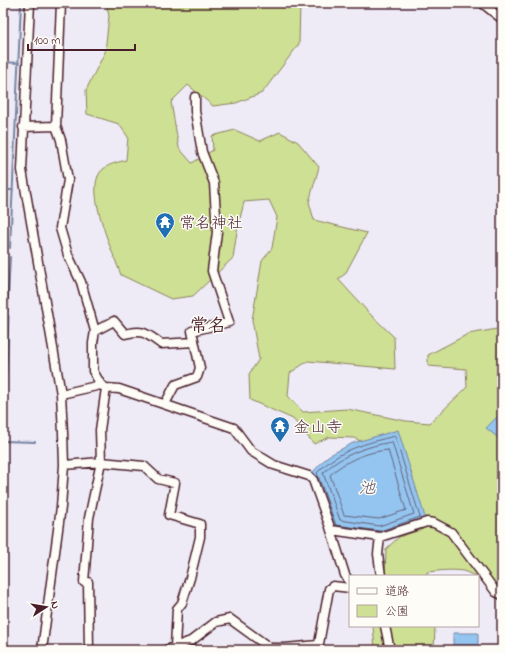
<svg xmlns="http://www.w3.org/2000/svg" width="505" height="653" viewBox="0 0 505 653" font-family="'Indie Flower','Klee One',sans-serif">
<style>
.green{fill:#cee094;stroke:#8c8060}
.water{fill:#93c5f0;stroke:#7683a1}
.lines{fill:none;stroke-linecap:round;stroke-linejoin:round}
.shore{stroke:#67617a;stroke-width:1}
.stream{stroke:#7683a1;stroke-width:2}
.minor-casing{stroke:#4a1f2b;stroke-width:11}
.minor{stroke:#fdfcf7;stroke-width:8}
.labels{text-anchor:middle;stroke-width:3;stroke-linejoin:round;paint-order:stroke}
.poi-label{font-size:16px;fill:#4a1f2b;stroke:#fdfcf7;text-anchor:start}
.water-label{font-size:17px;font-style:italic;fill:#605166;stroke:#fdfcf7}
.quarter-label{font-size:18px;font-weight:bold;fill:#4a1f2b;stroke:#fdfcf7}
</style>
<rect width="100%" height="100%" fill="#eeebf6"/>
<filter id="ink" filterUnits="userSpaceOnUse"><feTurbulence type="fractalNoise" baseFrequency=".025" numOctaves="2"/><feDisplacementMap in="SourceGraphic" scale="8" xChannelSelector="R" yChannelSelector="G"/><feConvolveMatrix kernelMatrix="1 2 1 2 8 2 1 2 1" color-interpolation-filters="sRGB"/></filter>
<g filter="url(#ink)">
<path class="green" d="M106,3H300L299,44L262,93L236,103L213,106L188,85L171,102L179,148L192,163L213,150L212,136L235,130L260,141L280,132L298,142L319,167L309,202L314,220L367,233L345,274L338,279L369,313L394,337L395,369L308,361L290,373L288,396L303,412L347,409L406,421L430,423L467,387L466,369L428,366V355L468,334L497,329L502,306V588L479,580L478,576C472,576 468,572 463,571C450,569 439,571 427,572V576H385L386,549L399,537L423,529L412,496L384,452L354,438L329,437L314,444L293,419L250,400L249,374L259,359L252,320L262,261L272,248L277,217L269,200L244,202L237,231L233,258L193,296L171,299L121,275C113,253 88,198 98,176C103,165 115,163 126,160L128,137L119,124L87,114L86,90L105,52L109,16Z
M373,626H435L434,650H375Z"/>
<path class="water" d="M6,314L9,316L3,469V368Z
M502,412V441L486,428Z
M398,430L426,520L380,535L333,529L310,475L328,456L353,443Z
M453,633H478V645H453Z"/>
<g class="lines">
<path class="shore" d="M395,436L420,517L380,531L336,525L317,473C338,450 366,443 395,436Z
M392,442L414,514L379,526L340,520L323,473C341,455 367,446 392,442Z
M388,450L406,510L379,519L344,515L330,475C344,461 369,451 388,450Z"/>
<path class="stream" d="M3,62L19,63
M3,190H13
M10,248L21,3
M3,315H7
M7,316L10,257
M3,441L35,442"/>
<g class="minor-casing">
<path id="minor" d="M30,3L22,170L61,394L63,433L64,465L61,507L42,650
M61,3L56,126L61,140L68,180L60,228L68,255L81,282L95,331L93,343V371L101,385L106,388L119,389L234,428L251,451L274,465L309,476L313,480L331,530L345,575L350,582
M482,3L502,19
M23,127L56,126
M95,331L114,321L125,334C143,329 146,333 161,344L194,342
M61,394L101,385
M165,404L175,385L197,377L200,368L192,331L229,322L212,271L217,232L214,183L202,152L195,111V97
M64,465L101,462L144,466L158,479L175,483L169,515L200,524V537L190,578L182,603L177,609L175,647
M331,530L380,537L427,522L434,523L451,532L496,592L502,595
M380,537L378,554L381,576
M385,626L390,650
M318,649L329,589L333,586L350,588
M89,650L88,582H84L89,518L101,462L100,430L106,388
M166,650L191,641L216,622L230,619L270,648H285L318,645"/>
</g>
<use href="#minor" class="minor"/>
</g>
</g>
<defs>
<g id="temple-pin" transform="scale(1)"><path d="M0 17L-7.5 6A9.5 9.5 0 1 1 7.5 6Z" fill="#1f6fb2" stroke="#fdfcf7"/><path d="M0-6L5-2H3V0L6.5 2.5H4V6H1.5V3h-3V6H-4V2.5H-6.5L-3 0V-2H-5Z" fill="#fff"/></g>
</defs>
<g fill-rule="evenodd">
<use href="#temple-pin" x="165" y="222"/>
<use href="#temple-pin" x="280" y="426"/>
</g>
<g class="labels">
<g class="poi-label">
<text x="179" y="228">常名神社</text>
<text x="294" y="432">金山寺</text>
</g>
<g class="water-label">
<text x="367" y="493">池</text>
</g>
<g class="quarter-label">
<text x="208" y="331">常名</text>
</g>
</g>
<rect width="505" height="653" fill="none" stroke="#fdfcf7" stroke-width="16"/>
<rect x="8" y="8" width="489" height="637" fill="none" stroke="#4a1f2b" stroke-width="1.5" filter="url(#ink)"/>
<rect x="349" y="575" width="130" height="52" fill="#fdfcf7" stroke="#b5a4a5"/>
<rect x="357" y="588" width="20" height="6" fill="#fdfcf7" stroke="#b5a4a5"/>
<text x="385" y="595" font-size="12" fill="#4a1f2b">道路</text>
<rect x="357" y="605" width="20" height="12" fill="#cee094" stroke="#b5a4a5"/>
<text x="385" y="615" font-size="12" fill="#4a1f2b">公園</text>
<g transform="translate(46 607) rotate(78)" stroke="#fdfcf7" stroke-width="3" paint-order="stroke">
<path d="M0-3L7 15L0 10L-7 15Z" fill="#4a1f2b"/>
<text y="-6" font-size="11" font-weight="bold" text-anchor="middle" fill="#4a1f2b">N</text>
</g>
<path d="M28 44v6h107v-6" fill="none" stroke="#4a1f2b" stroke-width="2"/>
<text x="34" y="44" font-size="12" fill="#4a1f2b" stroke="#fdfcf7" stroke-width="3" paint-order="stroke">100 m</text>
</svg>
